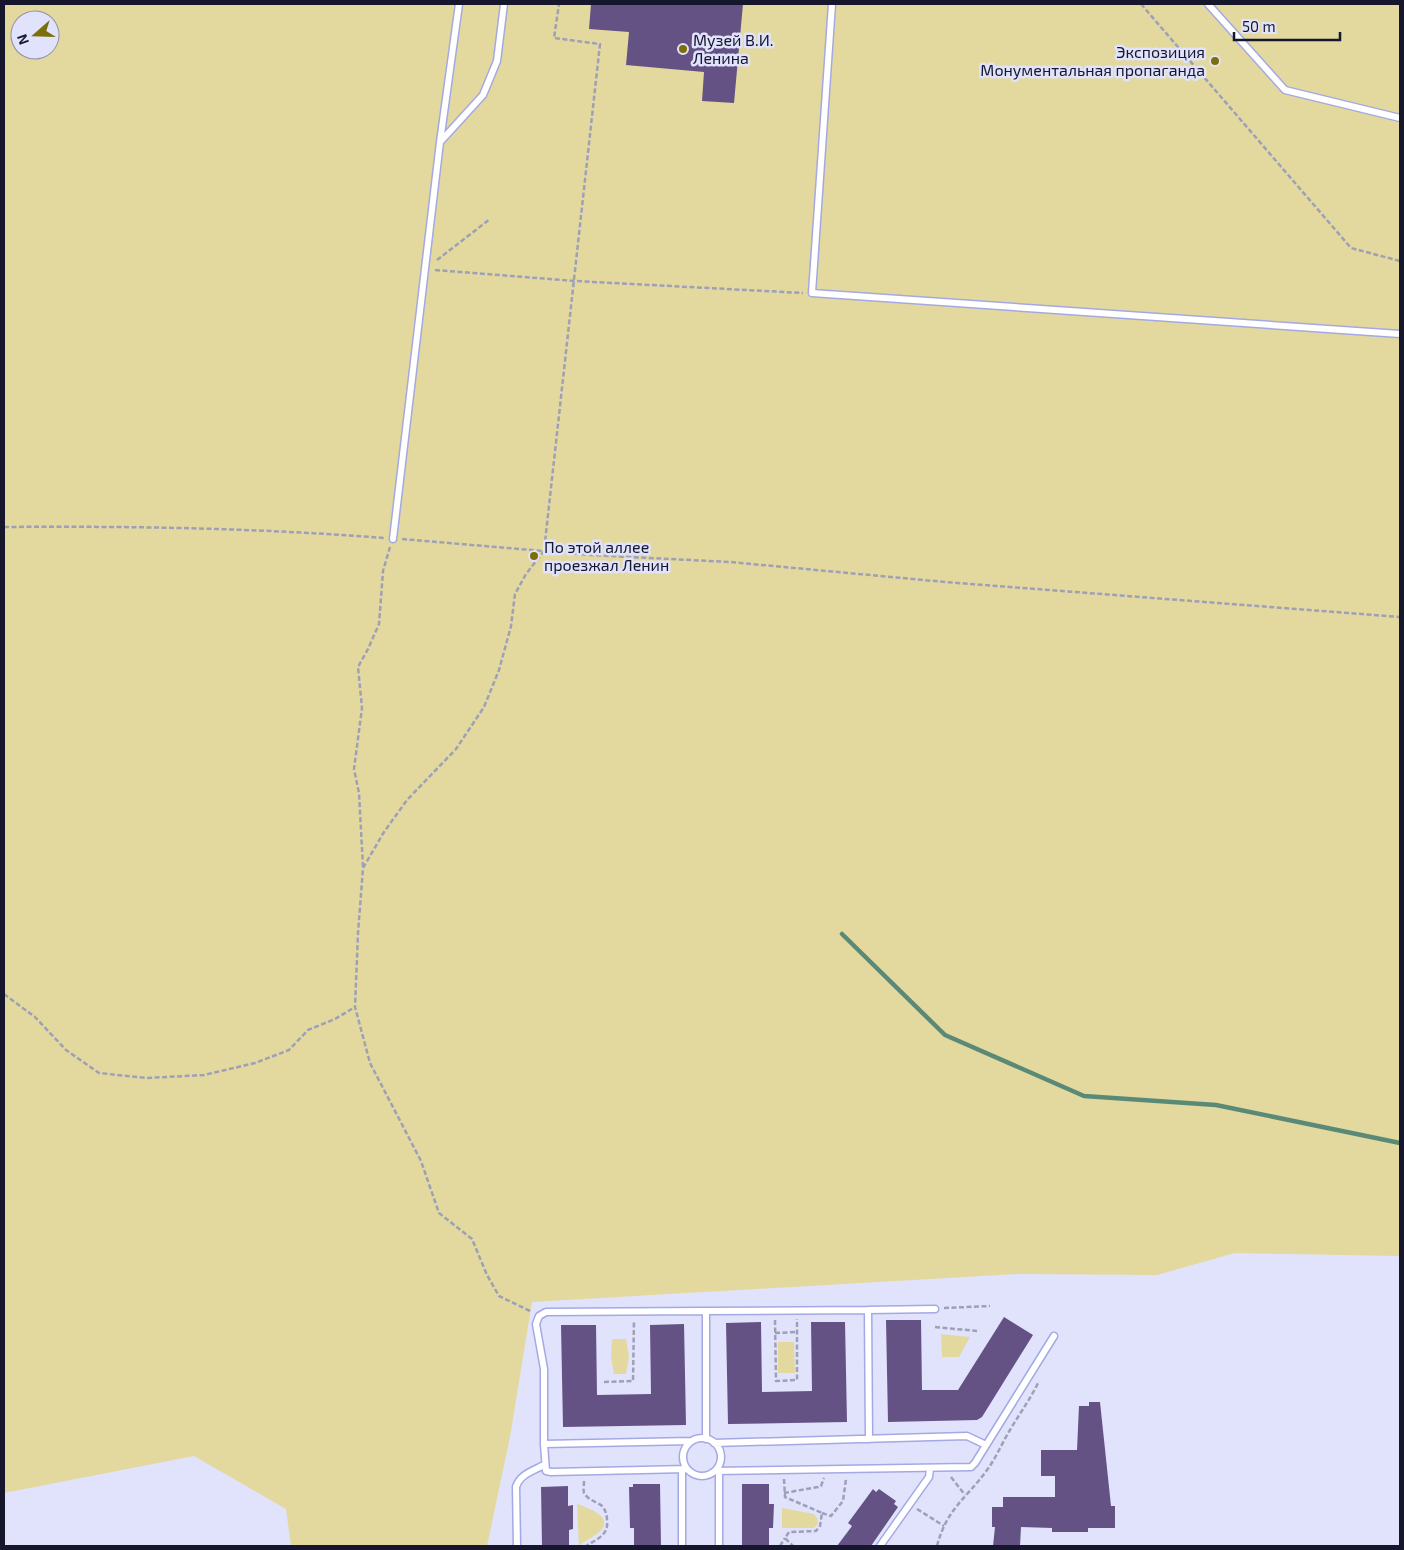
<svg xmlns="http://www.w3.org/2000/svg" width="1404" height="1550" viewBox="0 0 1404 1550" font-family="'Exo 2',sans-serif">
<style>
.green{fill:#e3d99f;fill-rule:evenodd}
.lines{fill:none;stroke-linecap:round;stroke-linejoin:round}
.stream{stroke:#5a8a77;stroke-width:4.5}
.building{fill:#645285}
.lane-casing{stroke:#a4a9e3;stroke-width:9}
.path{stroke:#9ea0b7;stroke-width:2.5;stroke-dasharray:5 2.5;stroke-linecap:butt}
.lane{stroke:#fff;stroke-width:6}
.poi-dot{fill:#7c6e0a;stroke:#e0e3fb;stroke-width:2}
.labels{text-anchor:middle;stroke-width:5;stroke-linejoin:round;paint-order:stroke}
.poi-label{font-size:16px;fill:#16172c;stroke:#e0e3fb;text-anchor:start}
</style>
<rect width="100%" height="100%" fill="#e0e3fb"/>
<path class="green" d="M4,4H1400V1256L1235,1253L1157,1275L1017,1274L532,1302L510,1437L487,1546H291L286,1509L194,1456L4,1493ZM20,20H50V50H20Z
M941,1334L970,1337L959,1357H942Z
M612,1339H626L629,1356L626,1374H614L611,1356Z
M778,1342H794L795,1373H778Z
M577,1504C585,1507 612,1515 602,1529C597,1536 585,1540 579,1546Z
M782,1508L814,1514L817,1518L818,1524L814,1528H782Z"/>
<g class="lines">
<path class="stream" d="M842,934L945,1035L1084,1096L1216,1105L1400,1143"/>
</g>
<path class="building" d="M591,4H743L734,103L702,101L704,72L626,65L629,32L589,29Z
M1004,1317L1033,1335L982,1417L977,1420L888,1422L886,1320H921L922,1390H958Z
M761,1322L762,1392L812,1391L811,1322H845L847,1422L728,1424L726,1323Z
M684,1324L686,1425L563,1427L561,1325H596L597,1395L651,1394L650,1325Z
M1089,1402H1100L1111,1506H1115V1528H1088V1532H1052V1528L1021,1527L1020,1546H993L995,1527H992V1507H1003V1497H1055V1476H1041V1450H1077L1079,1406H1089Z
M633,1484H660L661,1546H634V1528H630L629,1487H633Z
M742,1484H769V1504H774L773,1528H769V1546H742Z
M568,1486V1506L573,1505V1529L569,1530V1546H542L541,1487Z
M873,1489L876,1492L879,1489L896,1501L894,1504L898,1507L871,1546H837L852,1526L848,1523Z"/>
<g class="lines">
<g class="lane-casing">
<path id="lane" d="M832,4L812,293L1400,334
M1208,4L1285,90L1400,118
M441,141L483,95L497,61L504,4
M393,539L440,142L459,4
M868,1310L935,1309
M683 1457a19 19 0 1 1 38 0a19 19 0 1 1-38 0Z
M706,1439V1311L868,1310L869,1439
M714,1443L967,1436L986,1445
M544,1444V1369L536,1324L539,1316L546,1312L706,1311
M687,1469L551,1472L546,1471L544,1444L691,1441
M715,1471L971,1467L975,1463L1054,1336
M517,1546L516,1487C520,1474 533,1471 544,1465
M682,1546V1469
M719,1546V1470
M880,1546L929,1477L930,1469"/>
</g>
<path class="path" d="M1141,4L1351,248L1400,261
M437,260L490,219
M435,270L575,281L803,293
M4,527C131,526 258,528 384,538
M402,539L590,555L730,562L945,582L1400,617
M363,867L359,793L354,769L362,708L358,667L368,649L379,624L383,571L390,547
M4,994L35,1017L66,1050L99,1073L147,1078L204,1075L255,1063L289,1050L308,1030L335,1019L355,1007
M944,1308L990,1306
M530,1311L499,1296L487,1275L472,1239L439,1213L421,1161L370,1063L355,1007L358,933L363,868L384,832L407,800L456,749L484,707L499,670L511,626L515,594L526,574L544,551L600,44L554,38L559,4
M775,1320L776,1381L797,1380V1319
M935,1327L977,1331
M775,1333L797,1332
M604,1382L633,1381L634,1320
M951,1477L965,1495
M784,1479L785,1497L822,1513L820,1526L816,1531L789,1532L785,1538L793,1546
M584,1481C584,1485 583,1490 584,1493C587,1499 596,1502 601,1505C605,1509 607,1514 607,1520C609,1535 597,1539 586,1546
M784,1493L818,1487L821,1486L824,1478
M917,1509L944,1526
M822,1513L831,1516L843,1501L846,1479
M780,1546L785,1538
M937,1546C947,1508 966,1499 987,1470C996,1458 1002,1443 1010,1430C1020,1413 1031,1398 1039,1381"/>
<use href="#lane" class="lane"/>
</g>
<g class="poi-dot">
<circle cx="683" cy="49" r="5"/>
<circle cx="1215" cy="61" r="5"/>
<circle cx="534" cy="556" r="5"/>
</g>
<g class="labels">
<g class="poi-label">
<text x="693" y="46">Музей В.И.<tspan x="693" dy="18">Ленина</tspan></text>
<text x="1205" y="58" text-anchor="end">Экспозиция<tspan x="1205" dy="18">Монументальная пропаганда</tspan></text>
<text x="544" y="553">По этой аллее<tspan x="544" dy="18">проезжал Ленин</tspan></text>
</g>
</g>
<rect width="1404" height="1550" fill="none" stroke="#16172c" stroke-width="10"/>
<g transform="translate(35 35) rotate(250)"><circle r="24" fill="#e0e3fb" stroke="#8f91a8"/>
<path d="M0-4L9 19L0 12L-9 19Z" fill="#7c6e0a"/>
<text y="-8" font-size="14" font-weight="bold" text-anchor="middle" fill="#16172c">N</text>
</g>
<path d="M1234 32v8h106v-8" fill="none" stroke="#16172c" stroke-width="2.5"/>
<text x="1242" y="32" font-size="15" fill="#16172c" stroke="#e0e3fb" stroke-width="4" paint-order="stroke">50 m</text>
</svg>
